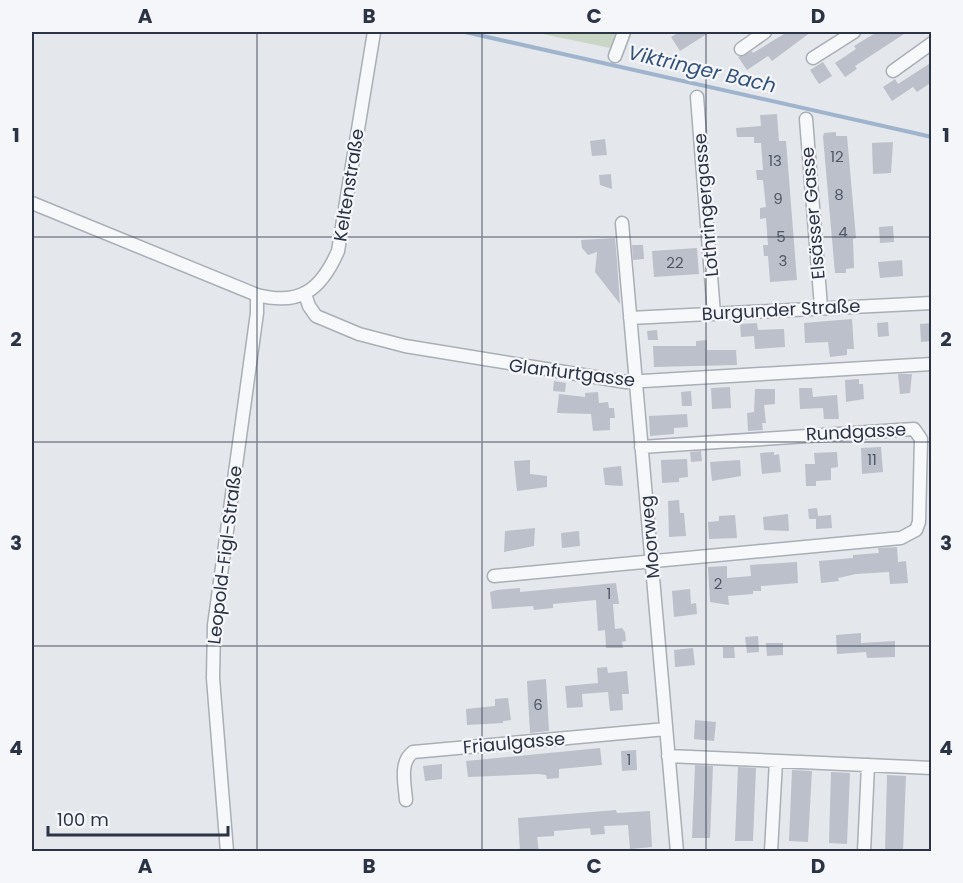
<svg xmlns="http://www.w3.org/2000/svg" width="963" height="883" viewBox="0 0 963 883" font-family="Poppins,sans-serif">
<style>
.green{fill:#c9d6c5}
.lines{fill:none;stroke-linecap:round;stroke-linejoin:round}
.stream{stroke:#9fb4cc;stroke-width:4}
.building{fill:#bbc0ca}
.minor-casing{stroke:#a9aeb7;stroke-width:15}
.minor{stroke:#f7f8fa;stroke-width:12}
.grid{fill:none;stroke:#2b3445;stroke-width:1.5;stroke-opacity:0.55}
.labels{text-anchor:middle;stroke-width:4.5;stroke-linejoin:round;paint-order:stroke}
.number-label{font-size:15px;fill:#4f5766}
.street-label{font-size:18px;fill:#2b3445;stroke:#f4f6f9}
.water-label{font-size:20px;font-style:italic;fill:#34527a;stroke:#f4f6f9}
.neatline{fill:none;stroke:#2b3445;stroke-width:2}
.grid-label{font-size:20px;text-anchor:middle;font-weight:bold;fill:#2b3445}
</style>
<rect width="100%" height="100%" fill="#e4e7ec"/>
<path class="green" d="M533,32H616L610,48Z"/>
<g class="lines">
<path class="stream" d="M465,32L932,137"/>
</g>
<path class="building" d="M679,32H710L680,51L671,37Z
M787,32H811L772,61L768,56L747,70L738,57L752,51L753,53Z
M877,32H907L855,66L857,69L845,77L835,63L856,49L854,46Z
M823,62L832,76L819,84L810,70Z
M932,62V82L917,92L913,87L892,101L883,87L895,79L898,84Z
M777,114L779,141H786L797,280L770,282L768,256H764L763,245H768L766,218L760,219V208L766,207L763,180H757L756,170H763L761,143H754V137H737L736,128L761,126L760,115Z
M836,132V136H847L856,238L853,239L854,268L846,269V273H835L823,137L824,133Z
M605,139L607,155L592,156L590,141Z
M893,142L891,173L873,174L872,143Z
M611,174L612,189L600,185L599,175Z
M893,226L894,242L880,243L879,227Z
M615,238L617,261L620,304L595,272L597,252L588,255L582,248L581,240Z
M632,245H643L644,259L633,260Z
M697,248L699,274L654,277L652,251Z
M902,260L903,276L880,278L878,262Z
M852,319L854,349H847V355L830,357L828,342L805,343L804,323Z
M888,322L889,336L878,337L877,323Z
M757,323L758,330L784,329L785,347L755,349L754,336L741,337L740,324Z
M932,323V341L921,342L920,324Z
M657,330L658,340H648L647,331Z
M707,340V350H736L737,365L654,367L653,346H696V341Z
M898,374H912L910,393L900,394Z
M859,379V384H863L864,399L846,402L845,380Z
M554,381L566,383L565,392L553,391Z
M730,387L731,408L712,409L711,388Z
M799,388H812L813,397L837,395L839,419H824L823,408L800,409Z
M755,389H775V404L764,405L766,423H762L763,430L748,431L747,413L754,412Z
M691,391L692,406H682L681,392Z
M598,392L599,403L608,402L609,408H614L615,418H610V430L593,431L591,414L557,413L559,394L585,397V393Z
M687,414L688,427L674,428V434L650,436L649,416Z
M881,447L883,472L862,474L861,448Z
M701,451L702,461L691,462L690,452Z
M774,452V455L779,454L781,472L762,474L760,453Z
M837,452L838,467L831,468V480L816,481V486H806L805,464H815L814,453Z
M687,459L688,477L679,478V482L662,483L661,460Z
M530,460V474L547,476V487L517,491L514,461Z
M740,460L741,476L712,481L710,462Z
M621,466L623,486L605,485L603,468Z
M679,500L680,513H684L686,536L669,537L668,501Z
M817,508L818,516L831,515L832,528L816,529V519H809L808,509Z
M788,514L789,531L764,530L763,517Z
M735,515L737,538L709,539L708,522L719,521V516Z
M535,528L534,546L504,552L505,531Z
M579,531L580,546L562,548L561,533Z
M897,547L898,562L906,561L908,583L890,584L889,572L856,574L838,578L839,581L821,583L819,561L853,558V555L879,553L878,548Z
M797,562L798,583L761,586V591H753V594L728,596L729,605L710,602L708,567L727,566V578L751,576L750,565Z
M616,583L619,604H613L615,629L622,628L625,632L626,641L622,642L623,648H606L605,630L598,631L596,600L553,604V608L534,610L533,606L492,609L490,592L497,590L520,588V592Z
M690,589L691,604L696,603L697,614L674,617L672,591Z
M861,633V643L895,641V657L867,658L866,652L837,654L836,635Z
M758,636L759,652L747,653L745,637Z
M766,643H783V655L767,656Z
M723,647H734L735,658H723Z
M693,648L695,665L675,667L674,650Z
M607,667L608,673L627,671L629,694H622L623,710L610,711L608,692L582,694L583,707L567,708L565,686L598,683L597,668Z
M546,679L549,731L530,733L527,681Z
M508,698L511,720L503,721V723L467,725L466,709L495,706V699Z
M695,720L716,722L714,741L694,739Z
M600,748L602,765L559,769V778L547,779L546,775L538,774L468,777L466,761Z
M636,750L637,770L622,771L621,751Z
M442,764V779L425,781L423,766Z
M695,765L713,766L710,838H692Z
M738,767L756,768L753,841H735Z
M792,770L812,771L808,842L789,841Z
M831,772L850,773L847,844L829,843Z
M887,775L906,776L903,852L885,851Z
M616,810L617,813L650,811L652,847L630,849L628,825L604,826L605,834L591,835L590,828L554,831V836L537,837L539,852H520L518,818Z"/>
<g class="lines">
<g class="minor-casing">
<path id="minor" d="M741,49L765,32
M615,56L624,32
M813,58L854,32
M893,71L932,43
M697,97L714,314
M806,119L821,307
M32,203L257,295C300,306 321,290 338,251L374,32
M622,223L677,852
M305,294L309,306L316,316L359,334L405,346L626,382L932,364
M630,318L932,303
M494,576L901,538L916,530L919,522L921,439L914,429L641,447
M668,756L932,768
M406,800C405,785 399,762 413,752L666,729
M227,852L213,678L214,625L257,313V295
M771,852L776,761
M864,852L868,765"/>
</g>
<use href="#minor" class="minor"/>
</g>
<path class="grid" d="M257,32V852M482,32V852M706,32V852M32,237H932M32,442H932M32,646H932"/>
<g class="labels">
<g class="number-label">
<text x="837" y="162">12</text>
<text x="775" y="166">13</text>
<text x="839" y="200">8</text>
<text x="778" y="204">9</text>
<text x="843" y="237">4</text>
<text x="781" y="242">5</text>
<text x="783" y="266">3</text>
<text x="675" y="268">22</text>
<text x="872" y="465">11</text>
<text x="718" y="589">2</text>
<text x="609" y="599">1</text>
<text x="538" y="710">6</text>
<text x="629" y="765">1</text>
</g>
<g class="street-label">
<text transform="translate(349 185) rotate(-81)" y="6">Keltenstraße</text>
<text transform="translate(706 205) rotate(-95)" y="6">Lothringergasse</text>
<text transform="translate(813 213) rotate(-95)" y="6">Elsässer Gasse</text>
<text transform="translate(781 310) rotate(-3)" y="6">Burgunder Straße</text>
<text transform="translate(572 373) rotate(7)" y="6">Glanfurtgasse</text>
<text transform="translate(856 432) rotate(-3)" y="6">Rundgasse</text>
<text transform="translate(650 537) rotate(-95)" y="6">Moorweg</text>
<text transform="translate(225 555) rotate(-83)" y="6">Leopold-Figl-Straße</text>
<text transform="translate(514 743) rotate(-5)" y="6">Friaulgasse</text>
</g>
<g class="water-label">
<text transform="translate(702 69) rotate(13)" y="7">Viktringer Bach</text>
</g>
</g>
<rect width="963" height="883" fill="none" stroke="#f4f6f9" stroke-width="66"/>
<path d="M48 826v9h180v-9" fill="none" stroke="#2b3445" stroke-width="3"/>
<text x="57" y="826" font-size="18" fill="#2b3445" stroke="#f4f6f9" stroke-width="4.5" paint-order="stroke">100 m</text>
<rect x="33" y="33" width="897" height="817" class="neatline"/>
<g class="grid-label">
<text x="145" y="23">A</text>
<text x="369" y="23">B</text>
<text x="594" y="23">C</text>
<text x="818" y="23">D</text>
<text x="16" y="142">1</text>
<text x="946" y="142">1</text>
<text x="16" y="346">2</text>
<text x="946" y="346">2</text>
<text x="16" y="550">3</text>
<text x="946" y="550">3</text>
<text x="16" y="755">4</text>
<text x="946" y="755">4</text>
<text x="145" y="873">A</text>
<text x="369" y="873">B</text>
<text x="594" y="873">C</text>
<text x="818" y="873">D</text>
</g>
</svg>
